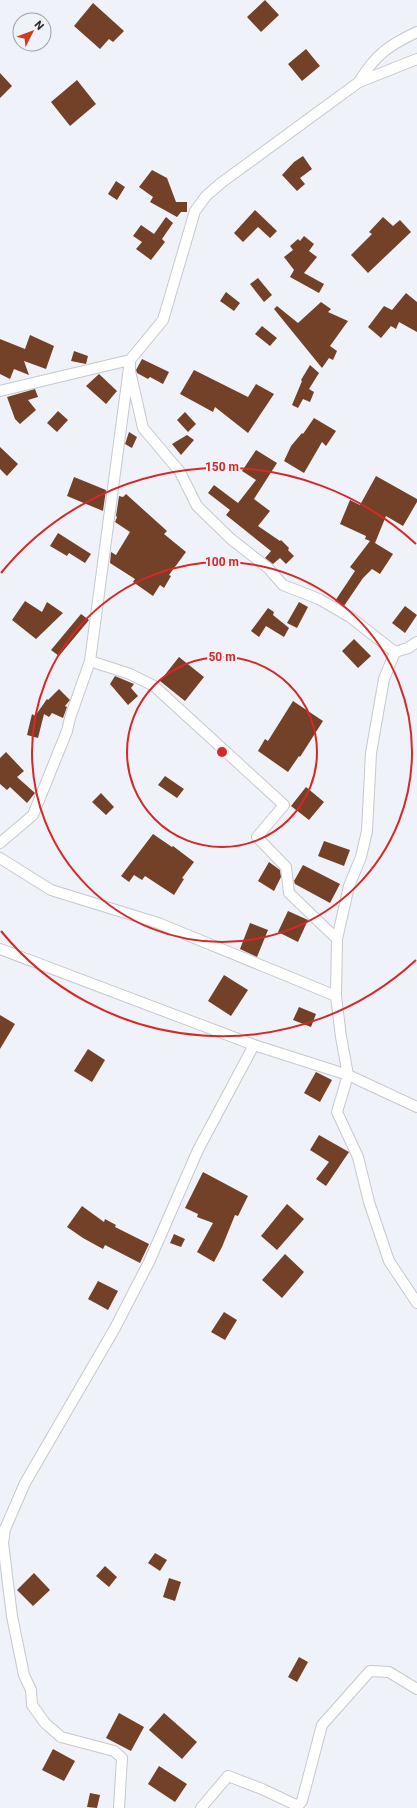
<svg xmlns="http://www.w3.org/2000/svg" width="417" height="1808" viewBox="0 0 417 1808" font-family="Roboto,sans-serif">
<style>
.building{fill:#734128}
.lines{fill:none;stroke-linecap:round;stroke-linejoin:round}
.minor-casing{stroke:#c6c8ce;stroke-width:12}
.minor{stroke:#fff;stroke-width:10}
.ring{fill:none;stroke:#d62828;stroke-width:2}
.centre{fill:#d62828;stroke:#eff2f8;stroke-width:2}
.ring-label{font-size:12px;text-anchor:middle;font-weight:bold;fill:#d62828;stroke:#eff2f8;stroke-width:4;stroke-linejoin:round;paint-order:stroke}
</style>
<rect width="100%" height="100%" fill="#eff2f8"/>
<path class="building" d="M265,0L279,15L261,32L247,17Z
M93,3L124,31L113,42L109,39L100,49L74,26Z
M306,49L320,66L302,81L288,64Z
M0,73L12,86L0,98Z
M77,80L96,104L70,126L51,102Z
M303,156L312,169L300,178L305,184L297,191L282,175L294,162Z
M152,170L167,178L176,202H187V212H181L177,217L150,202L153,197L139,187Z
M116,181L125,187L117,200L108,194Z
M255,210L277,231L270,238L258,227L243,242L234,233Z
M166,217L173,223L162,239L165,242L151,260L136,249L142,242L133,236L141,225L154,234Z
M383,217L393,226L400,220L411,232L368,273L351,255L372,234L369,232Z
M304,236L314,244L309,251L317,257L304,273L324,284L319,293L290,277L294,270L284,257L293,250L290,246L298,239L300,241Z
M258,278L272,295L264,302L250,284Z
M226,292L240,303L234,311L220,301Z
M406,293L417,302V332L399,322L396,329L391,326L381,338L368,327L384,306L392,310Z
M321,302L331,309L328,312L348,321L330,346L337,351L333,360L329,358L322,368L274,309L277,306L298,323Z
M262,326L277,338L270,346L255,334Z
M30,335L54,346L46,369L24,361L29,375L14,369L10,379L0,374V339L25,349Z
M74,351L88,356L86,364L71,361Z
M142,359L169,372L163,384L150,377L148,379L137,373L136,370Z
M310,365L319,373L309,389L314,392L310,402L303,399L298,408L292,405L302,381L301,380Z
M194,370L248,397L256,384L274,394L248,433L215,407L213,412L180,394Z
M99,374L117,391L106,404L86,386Z
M35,389L38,397L28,400L36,410L20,424L15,419L7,397Z
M58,411L68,420L57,432L47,423Z
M185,412L196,424L188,432L177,420Z
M314,418L336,431L326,446L322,442L304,473L284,461L291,446L302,433L303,434Z
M129,432L137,437L132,448L125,444Z
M187,435L194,440L181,455L172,444Z
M0,447L18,464L7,476L0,469Z
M256,450L277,463L254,499L270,511L258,526L280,541L281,540L289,548L288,550L294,556L286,564L280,558L273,564L265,558L271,551L226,515L230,510L208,493L214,485L238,503L256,480L242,471Z
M376,476L417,499V502L403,526L386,516L375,543L393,554L380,574L372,569L363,578L344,606L335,601L355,571L350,567L370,541L365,539L366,536L340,524L350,500L360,505Z
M74,477L106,490L103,511L67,496Z
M126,494L167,531L164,534L186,552L169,575L171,576L164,588L160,585L153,596L133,582L135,579L110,563L111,552L116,555L130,532L115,522L117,517L116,516L119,496L123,497Z
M58,533L91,554L85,563L69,553L67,556L50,546Z
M25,601L42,612L47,602L63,613L36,639L12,620Z
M299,602L308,607L297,628L287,623Z
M405,606L417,615L405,633L392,623Z
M268,608L274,612L273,615L289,628L284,637L266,626L259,637L251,631Z
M81,614L89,620L59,656L51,650Z
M354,639L371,656L358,668L342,651Z
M179,657L204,677L185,701L160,681Z
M115,676L134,684L131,688L138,696L128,705L110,684Z
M59,689L70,700L65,706L67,707L63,718L52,713L49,717L44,714L38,738L27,735L32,714L35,716L47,699L48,700Z
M293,701L323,721L300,757L299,756L288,772L258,751L265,739L268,741Z
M6,752L24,771L17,777L35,793L27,803L10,787L7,790L0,784V758Z
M165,776L184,789L177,798L158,785Z
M306,787L324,802L309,820L291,806Z
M101,793L114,807L106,815L92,802Z
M153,834L172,847L173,846L194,862L182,878L184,879L174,895L145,876L142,880L134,875L129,882L121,876Z
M324,841L350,850L344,866L318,856Z
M269,862L280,870L281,877L274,891L258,881Z
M303,865L340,884L330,903L295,884L294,881Z
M288,911L308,920L298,942L278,932Z
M250,923L268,930L257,957L240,949Z
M224,975L248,990L231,1016L208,1001Z
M299,1007L316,1014L311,1027L293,1020Z
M0,1015L15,1024L0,1049Z
M88,1049L105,1060L92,1082L74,1071Z
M316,1072L332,1080L320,1102L304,1093Z
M319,1135L349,1152L326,1186L316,1179L329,1162L310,1150Z
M203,1172L248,1196L238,1216L235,1215L222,1247L214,1262L197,1252L213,1223L197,1217L198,1214L185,1208Z
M287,1204L304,1219L277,1250L261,1236Z
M82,1206L104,1222L105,1219L116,1225L115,1227L149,1244L140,1263L105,1245L103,1249L83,1238L67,1227Z
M174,1234L185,1239L181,1247L170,1243Z
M285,1254L304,1272L282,1298L262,1280Z
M98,1281L118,1291L108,1310L88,1299Z
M224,1312L237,1320L225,1340L211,1332Z
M155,1553L167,1560L160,1571L148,1563Z
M105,1566L117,1577L109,1587L96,1576Z
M34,1573L50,1590L33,1606L17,1590Z
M169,1578L181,1582L175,1601L163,1597Z
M299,1657L308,1662L297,1682L288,1677Z
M119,1713L144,1727L131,1751L106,1738Z
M164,1713L197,1742L182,1759L149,1730Z
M53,1749L75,1761L64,1781L42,1770Z
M159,1766L187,1784L175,1802L148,1784Z
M90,1793L100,1795L97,1808L87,1807Z"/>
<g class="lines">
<g class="minor-casing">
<path id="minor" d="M359,82L417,59
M0,391L130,360V371L143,428L180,472L197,506L231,539L268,568L283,585L319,599L350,617L395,652
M417,642L408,648L395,652L384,679L371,753L367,831L361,857L349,886L337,939L336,996L341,1037L348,1075L337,1112L358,1157L369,1202L389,1261L417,1303
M90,661L130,674L154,686L284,805L257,837L286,867L289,893L337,939
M0,843L33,815L67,731L70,718L90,661L130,360L163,320L195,211L206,196L221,183L359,82C375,55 389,45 417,32
M0,858L51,890L158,923L336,996
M0,949L254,1045L348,1075L417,1107
M119,1808L122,1758L114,1751L61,1737L45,1723L32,1705L31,1690L24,1675L12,1616L3,1543L5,1529L25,1483L115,1328L149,1262L198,1150L254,1045
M201,1808L228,1776L262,1789L298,1806L302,1801L322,1725L370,1671L389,1672L417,1689"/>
</g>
<use href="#minor" class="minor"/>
</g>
<g class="ring">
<circle cx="222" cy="752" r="95"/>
<circle cx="222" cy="752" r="190"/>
<path d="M416 960A285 285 0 0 1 1 931M1 573A285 285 0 0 1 416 544"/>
</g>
<circle cx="222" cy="752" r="6" class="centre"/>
<g class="ring-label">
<text x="222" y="471">150 m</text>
<text x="222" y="566">100 m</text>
<text x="222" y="661">50 m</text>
</g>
<g transform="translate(32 32) rotate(48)"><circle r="19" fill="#eff2f8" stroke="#9ea0a4"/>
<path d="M0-3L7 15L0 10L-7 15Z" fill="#c83e1e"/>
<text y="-6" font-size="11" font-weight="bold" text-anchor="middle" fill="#242527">N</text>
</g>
</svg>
